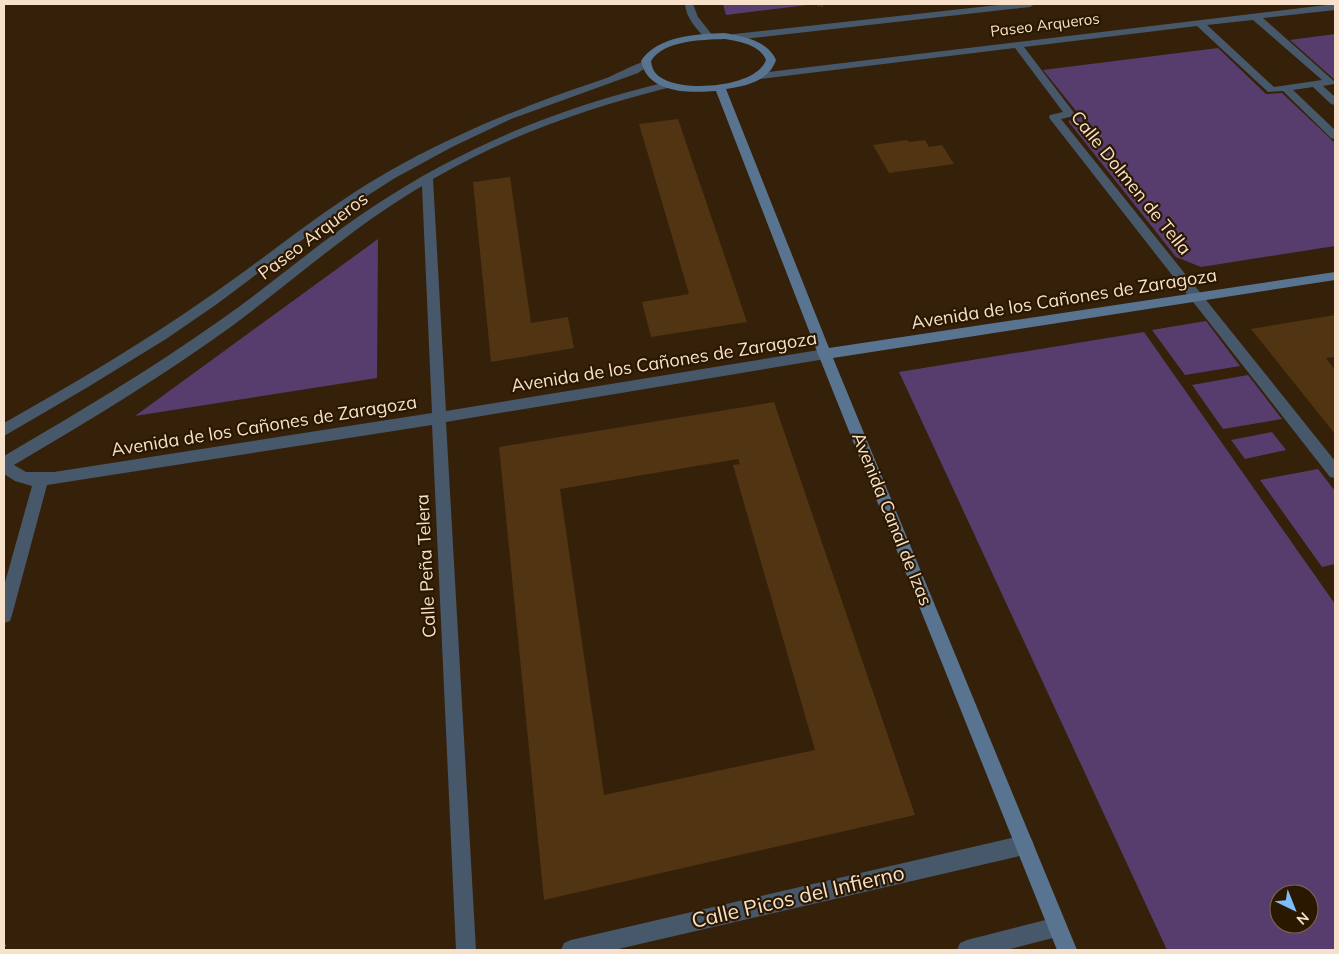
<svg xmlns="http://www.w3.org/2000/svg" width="1339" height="954" viewBox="0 0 1339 954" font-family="Mulish,sans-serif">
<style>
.green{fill:#573d6d;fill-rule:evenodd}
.building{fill:#513411;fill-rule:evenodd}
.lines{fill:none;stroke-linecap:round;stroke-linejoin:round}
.path-far1{stroke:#947f67;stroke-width:2.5;stroke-dasharray:0.5 2.5;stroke-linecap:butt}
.path{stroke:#947f67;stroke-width:4;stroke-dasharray:1 4.5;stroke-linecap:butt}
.street{fill:#47586a;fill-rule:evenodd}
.secondary{fill:#587490;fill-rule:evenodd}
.labels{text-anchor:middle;stroke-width:4.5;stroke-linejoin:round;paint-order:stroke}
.far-street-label{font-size:15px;fill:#f8e1ca;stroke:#2b1801}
.street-label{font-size:18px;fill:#f8e1ca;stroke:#2b1801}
.near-street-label{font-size:21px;fill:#f8e1ca;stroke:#2b1801}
</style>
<rect width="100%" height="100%" fill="#352109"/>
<path class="green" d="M723,4H804L808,5L726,15Z
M1335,34V80L1290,40Z
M1218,48L1266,94L1282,93L1335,143V246L1201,267L1176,257L1068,121L1081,117L1043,70Z
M378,239L377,378L135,416Z
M1206,321L1240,366L1185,375L1152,330Z
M1144,332L1335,604V950H1167L899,372ZM1279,894H1309V924H1279Z
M1248,375L1282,419L1223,429L1192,385Z
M1272,432L1286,450L1245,459L1231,440Z
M1318,469L1335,491V564L1322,567L1260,480Z"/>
<path class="building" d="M678,119L747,322L651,337L642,302L689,294L639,124Z
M907,140L909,142L925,140L929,147L942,145L954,164L889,173L873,145Z
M510,177L531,323L568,317L574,348L491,362L473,182Z
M1335,315V357L1326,358L1335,370V434L1251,329Z
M774,402L915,815L544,900L499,447ZM738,459L740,464L733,465L815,750L604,795L560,489Z"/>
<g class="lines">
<path class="path-far1" d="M816,4L823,6"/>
<path class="path" d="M4,946L7,950"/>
<path class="street" d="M685,4H693L698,17L713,36L711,38H705C696,28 686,18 685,4Z
M1007,4H1035L1030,7L734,40L729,37L734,34Z
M1335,4V10L1263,18L1335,82L1334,84L1323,86L1335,97V105L1331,104L1313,87L1293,90L1335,130V139L1331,138L1283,91L1268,92L1197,26L1024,47L1075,114L1074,116L1061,119L1335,461V478L1330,477L1050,119L1049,117L1050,115L1063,112L1015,48L759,79L754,76L759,73ZM1253,20L1322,80L1274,87L1207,25Z
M646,61L651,64L638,73L511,119L452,147L395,178L326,222L217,304L166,339L88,387L4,436V423C73,384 141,344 207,298C267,257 323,209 386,173C454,134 526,105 601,80C616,75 631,65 646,61Z
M667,82L672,85L671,87C587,108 507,136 433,179L446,411L825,349L830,350L832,354L830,358L825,359L446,422L476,950H456L432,425L47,485L12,615L10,621L4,623V586L32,486L15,481L4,474V456C77,413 150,370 219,321C271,285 318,243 371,208C462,147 561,107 667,82ZM422,186L432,413L54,472H26L14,465C88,421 162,377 232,326C295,279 354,226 422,186Z
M1024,835L1031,838L1034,845L1031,852L1024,855L614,950H561L564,943L571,940Z
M1057,917L1064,920L1067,927L1064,934L1057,937L1006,950H957L960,943L967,940Z"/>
<path class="secondary" d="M724,33C743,36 768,41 776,60C769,81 746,86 726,89L829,348L1335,272V280L833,358L1077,950H1057L818,354L716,91C689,93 648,94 641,61C657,36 696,34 724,33ZM724,39C739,41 760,45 766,60C756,88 682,93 660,77C654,73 652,68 651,61C664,40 702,40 724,39Z"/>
</g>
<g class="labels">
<g class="far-street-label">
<text transform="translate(1045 25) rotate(-7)" y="5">Paseo Arqueros</text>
</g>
<g class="street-label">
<text transform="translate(1131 183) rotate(51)" y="6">Calle Dolmen de Tella</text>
<text transform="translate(313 236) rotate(-37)" y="6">Paseo Arqueros</text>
<text transform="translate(1064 299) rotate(-9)" y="6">Avenida de los Cañones de Zaragoza</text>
<text transform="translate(664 362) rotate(-9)" y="6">Avenida de los Cañones de Zaragoza</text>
<text transform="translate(264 426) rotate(-9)" y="6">Avenida de los Cañones de Zaragoza</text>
<text transform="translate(892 519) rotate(68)" y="6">Avenida Canal de Izas</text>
<text transform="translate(426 566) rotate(-93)" y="6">Calle Peña Telera</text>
</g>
<g class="near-street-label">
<text transform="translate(798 897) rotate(-13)" y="7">Calle Picos del Infierno</text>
</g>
</g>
<rect width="1339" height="954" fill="none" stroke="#f8e1ca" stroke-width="10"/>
<g transform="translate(1294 909) rotate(137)"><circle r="24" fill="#2b1801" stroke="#7d6851"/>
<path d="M0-4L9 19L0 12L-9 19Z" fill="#7ebdf9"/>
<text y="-8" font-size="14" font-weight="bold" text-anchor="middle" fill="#f8e1ca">N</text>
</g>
</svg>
